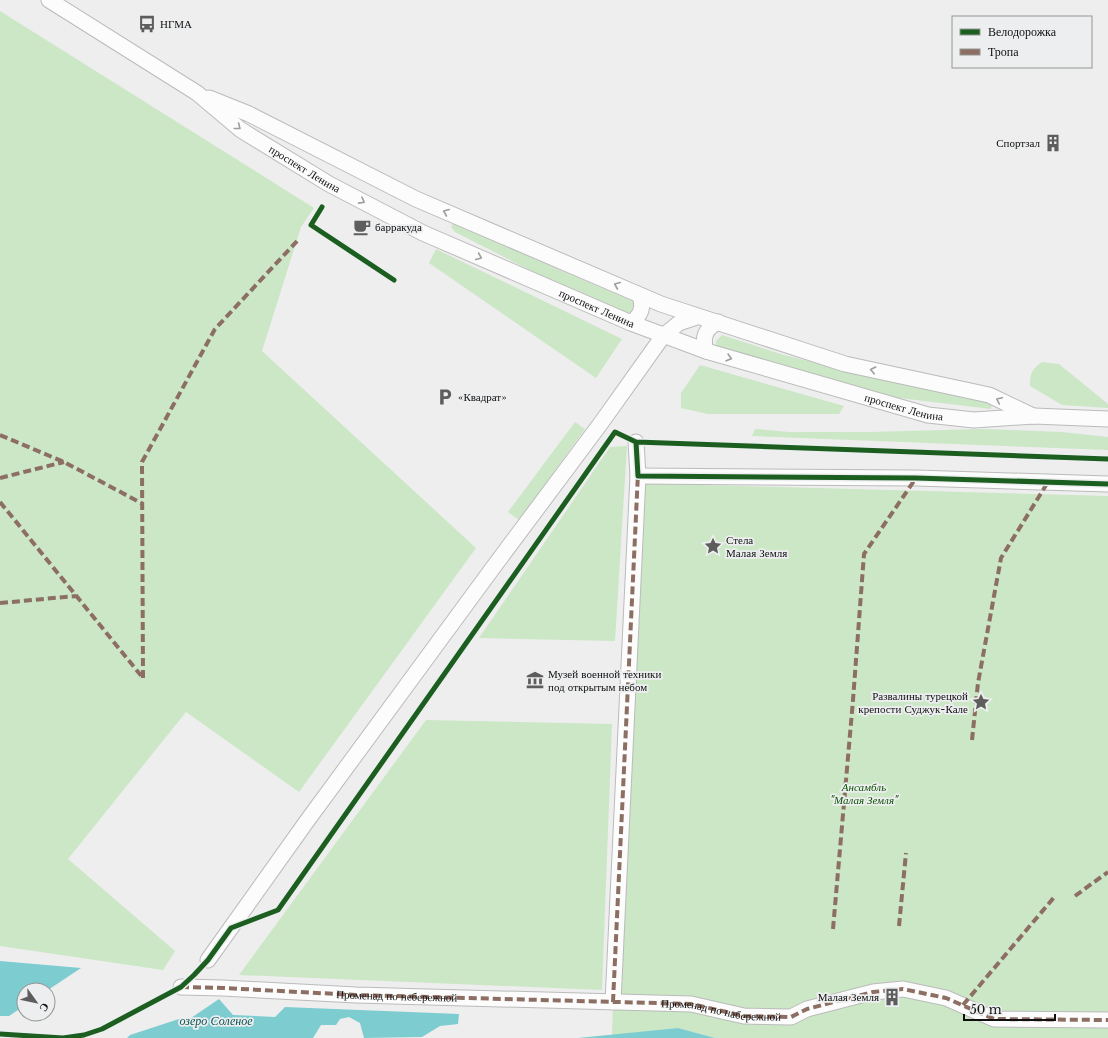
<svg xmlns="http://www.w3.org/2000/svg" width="1108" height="1038" viewBox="0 0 1108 1038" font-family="'Libre Baskerville',serif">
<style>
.green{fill:#cbe7c6}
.water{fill:#7cccd0}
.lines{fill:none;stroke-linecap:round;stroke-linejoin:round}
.minor-casing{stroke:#bbb;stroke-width:17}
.minor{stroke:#fcfcfc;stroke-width:15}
.quiet{stroke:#8d6e63;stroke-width:4;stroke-dasharray:8 4;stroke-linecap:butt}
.cycleway-casing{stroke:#edeeef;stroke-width:8}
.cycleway{stroke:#1b5e20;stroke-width:5}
.oneway{stroke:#9d9d9d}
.labels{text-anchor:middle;stroke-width:3.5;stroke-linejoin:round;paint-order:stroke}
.poi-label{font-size:11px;fill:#0f0f0f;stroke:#edeeef;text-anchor:start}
.street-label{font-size:11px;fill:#0f0f0f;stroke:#edeeef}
.park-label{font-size:11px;font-style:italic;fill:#095100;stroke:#edeeef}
.water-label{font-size:12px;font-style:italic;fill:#0a5052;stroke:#edeeef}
</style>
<rect width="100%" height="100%" fill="#eee"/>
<path class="green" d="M0,11L314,208L301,227L262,351L476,548L299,792L186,712L68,859L175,951L163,970L0,946Z
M461,218L562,271L635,302L639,309L632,317L557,284L455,232L451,227L454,220Z
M436,249L622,339L596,378L429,263Z
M722,335L784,355L901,384L992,402L991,409L891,397L716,349V341Z
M1042,362L1059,364L1108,404V408L1062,405L1030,386C1030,373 1032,369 1042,362Z
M700,365L844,406L839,414H708L681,408V393Z
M575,422L585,429L519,520L508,512Z
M755,429L789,432H869L982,429L1062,432L1108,437V450L752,436Z
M627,446L615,641L479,638L610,447Z
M630,483L1108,496V1038H715L678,1028L612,1035Z
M426,720L612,724L602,990L239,975Z"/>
<path class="water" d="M0,961L81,968L48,990H24V1006L9,1016H0Z
M219,999L233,1015L275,1017L285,1007L459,1014L458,1024L440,1026L422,1037L364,1038L360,1023L349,1017L340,1019L336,1025H321L313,1038H127L130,1035L182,1018H191Z
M678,1028L715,1038H578Z"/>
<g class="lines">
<g class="minor-casing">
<g id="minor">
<path id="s1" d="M49,0L197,93L241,130L329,184L423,233L631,323L706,351L928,415L974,420L1034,416L1108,419"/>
<path d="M209,98L249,114L416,199L661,304L845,364L989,395L1033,416"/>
<path d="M631,323C641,315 644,308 640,296"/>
<path d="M706,351C702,337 705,329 718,322"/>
<path d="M638,476L916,478L1108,484"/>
<path d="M208,960L307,821L495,565L601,423L663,336L679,323L697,317"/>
<path id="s2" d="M181,987L223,988L356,995L691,1004L744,1016L791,1017L807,1009L873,992L903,989L946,998L994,1019L1108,1020"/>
<path d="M613,1002L638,476L636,442"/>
</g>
</g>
<use href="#minor" class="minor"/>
<path class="quiet" d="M0,435L64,462L143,504
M0,478L64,462
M0,502L143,678
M0,603L76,596
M143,678L142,462L215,329L299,239
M972,740L978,683L1001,558L1048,482
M1075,896L1108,872
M899,926L906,853
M833,929L853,700L864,554L916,478
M181,987L223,988L356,995L691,1004L744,1016L791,1017L807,1009L873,992L903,989L946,998L994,1019L1108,1020
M613,1002L638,473
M963,1005L1056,895"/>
<g class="cycleway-casing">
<path id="cycleway" d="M322,207L311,225L394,280
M636,442L638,476L916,478L1108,484
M0,1034L63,1038L84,1035L102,1029L181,987L194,975L208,960L231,928L278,910L615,432L636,442L1108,459"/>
</g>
<use href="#cycleway" class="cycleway"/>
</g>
<defs><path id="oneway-chevron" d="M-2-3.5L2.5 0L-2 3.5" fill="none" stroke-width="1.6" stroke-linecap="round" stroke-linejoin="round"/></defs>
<g class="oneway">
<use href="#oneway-chevron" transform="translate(238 127) rotate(38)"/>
<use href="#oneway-chevron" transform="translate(362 201) rotate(28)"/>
<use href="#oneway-chevron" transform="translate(446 212) rotate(-157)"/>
<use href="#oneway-chevron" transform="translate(479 257) rotate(23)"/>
<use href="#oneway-chevron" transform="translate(617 285) rotate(-157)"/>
<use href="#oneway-chevron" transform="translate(729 358) rotate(16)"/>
<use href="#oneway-chevron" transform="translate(873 370) rotate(-168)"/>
<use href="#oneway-chevron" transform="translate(999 400) rotate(-155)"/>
</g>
<defs>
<g id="bus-bare" transform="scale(1.38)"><path d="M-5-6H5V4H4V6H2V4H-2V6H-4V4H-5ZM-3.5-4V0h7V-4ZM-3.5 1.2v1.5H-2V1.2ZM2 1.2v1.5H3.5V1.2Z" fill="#5d5d5d" stroke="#edeeef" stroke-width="2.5" paint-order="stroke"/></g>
<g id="building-bare" transform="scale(1.38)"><path d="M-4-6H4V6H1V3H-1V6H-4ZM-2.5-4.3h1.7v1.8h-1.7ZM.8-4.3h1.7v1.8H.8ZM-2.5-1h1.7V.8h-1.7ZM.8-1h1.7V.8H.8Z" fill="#5d5d5d" stroke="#edeeef" stroke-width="2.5" paint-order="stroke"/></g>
<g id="cafe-bare" transform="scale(1.38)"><path d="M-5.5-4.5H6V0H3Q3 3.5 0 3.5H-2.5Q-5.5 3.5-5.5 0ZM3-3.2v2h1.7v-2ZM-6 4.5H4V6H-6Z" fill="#5d5d5d" stroke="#edeeef" stroke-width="2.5" paint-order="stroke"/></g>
<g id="parking-bare" transform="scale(1.38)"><path d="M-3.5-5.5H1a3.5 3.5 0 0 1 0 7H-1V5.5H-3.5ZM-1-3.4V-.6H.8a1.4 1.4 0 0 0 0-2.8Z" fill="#5d5d5d" stroke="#edeeef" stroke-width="2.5" paint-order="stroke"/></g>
<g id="sight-bare" transform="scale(1.38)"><path d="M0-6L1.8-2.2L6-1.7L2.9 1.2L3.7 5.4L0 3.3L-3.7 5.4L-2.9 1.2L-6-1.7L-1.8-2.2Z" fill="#5d5d5d" stroke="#edeeef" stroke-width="2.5" paint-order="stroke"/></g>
<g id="museum-bare" transform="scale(1.38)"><path d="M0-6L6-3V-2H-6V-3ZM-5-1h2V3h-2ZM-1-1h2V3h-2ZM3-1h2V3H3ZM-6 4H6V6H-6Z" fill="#5d5d5d" stroke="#edeeef" stroke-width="2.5" paint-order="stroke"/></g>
</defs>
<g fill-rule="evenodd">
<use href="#bus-bare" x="147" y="24"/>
<use href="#building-bare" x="1053" y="143"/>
<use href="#cafe-bare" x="362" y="227"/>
<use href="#parking-bare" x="445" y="397"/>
<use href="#sight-bare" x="713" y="546"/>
<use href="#museum-bare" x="535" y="680"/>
<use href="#sight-bare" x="981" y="702"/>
<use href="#building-bare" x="892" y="997"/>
</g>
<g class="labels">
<g class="poi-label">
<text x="160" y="28">НГМА</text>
<text x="1040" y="147" text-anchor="end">Спортзал</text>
<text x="375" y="231">барракуда</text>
<text x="458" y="401">«Квадрат»</text>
<text x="726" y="544">Стела<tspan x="726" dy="13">Малая Земля</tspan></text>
<text x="548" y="678">Музей военной техники<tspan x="548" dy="13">под открытым небом</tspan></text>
<text x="968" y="700" text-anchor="end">Развалины турецкой<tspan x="968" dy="13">крепости Суджук-Кале</tspan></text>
<text x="879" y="1001" text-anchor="end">Малая Земля</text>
</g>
<g class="street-label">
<text dy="4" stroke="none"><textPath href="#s1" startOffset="307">проспект Ленина</textPath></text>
<text dy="4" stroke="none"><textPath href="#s1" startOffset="631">проспект Ленина</textPath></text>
<text dy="4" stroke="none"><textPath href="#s1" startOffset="954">проспект Ленина</textPath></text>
<text dy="4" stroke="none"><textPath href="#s2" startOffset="216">Променад по небережной</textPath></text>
<text dy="4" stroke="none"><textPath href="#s2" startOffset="541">Променад по набережной</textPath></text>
</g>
<g class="park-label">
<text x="864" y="791">Ансамбль<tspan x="864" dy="13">"Малая Земля"</tspan></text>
</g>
<g class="water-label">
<text x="216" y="1025">озеро Соленое</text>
</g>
</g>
<rect x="952" y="16" width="140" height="52" fill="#edeeef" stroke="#949595"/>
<rect x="960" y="29" width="20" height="6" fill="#1b5e20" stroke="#949595"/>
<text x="988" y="36" font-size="12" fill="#0f0f0f">Велодорожка</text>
<rect x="960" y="49" width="20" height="6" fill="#8d6e63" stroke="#949595"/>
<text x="988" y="56" font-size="12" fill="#0f0f0f">Тропа</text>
<g transform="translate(36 1002) rotate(123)"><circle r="19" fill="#edeeef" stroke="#949595"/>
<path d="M0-3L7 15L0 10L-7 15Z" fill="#5d5d5d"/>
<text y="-6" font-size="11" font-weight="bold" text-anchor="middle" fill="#0f0f0f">С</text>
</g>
<path d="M964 1014v6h91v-6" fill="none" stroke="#0f0f0f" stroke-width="2"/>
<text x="970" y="1014" font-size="12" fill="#0f0f0f" stroke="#edeeef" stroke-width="3" paint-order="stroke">50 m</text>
</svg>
